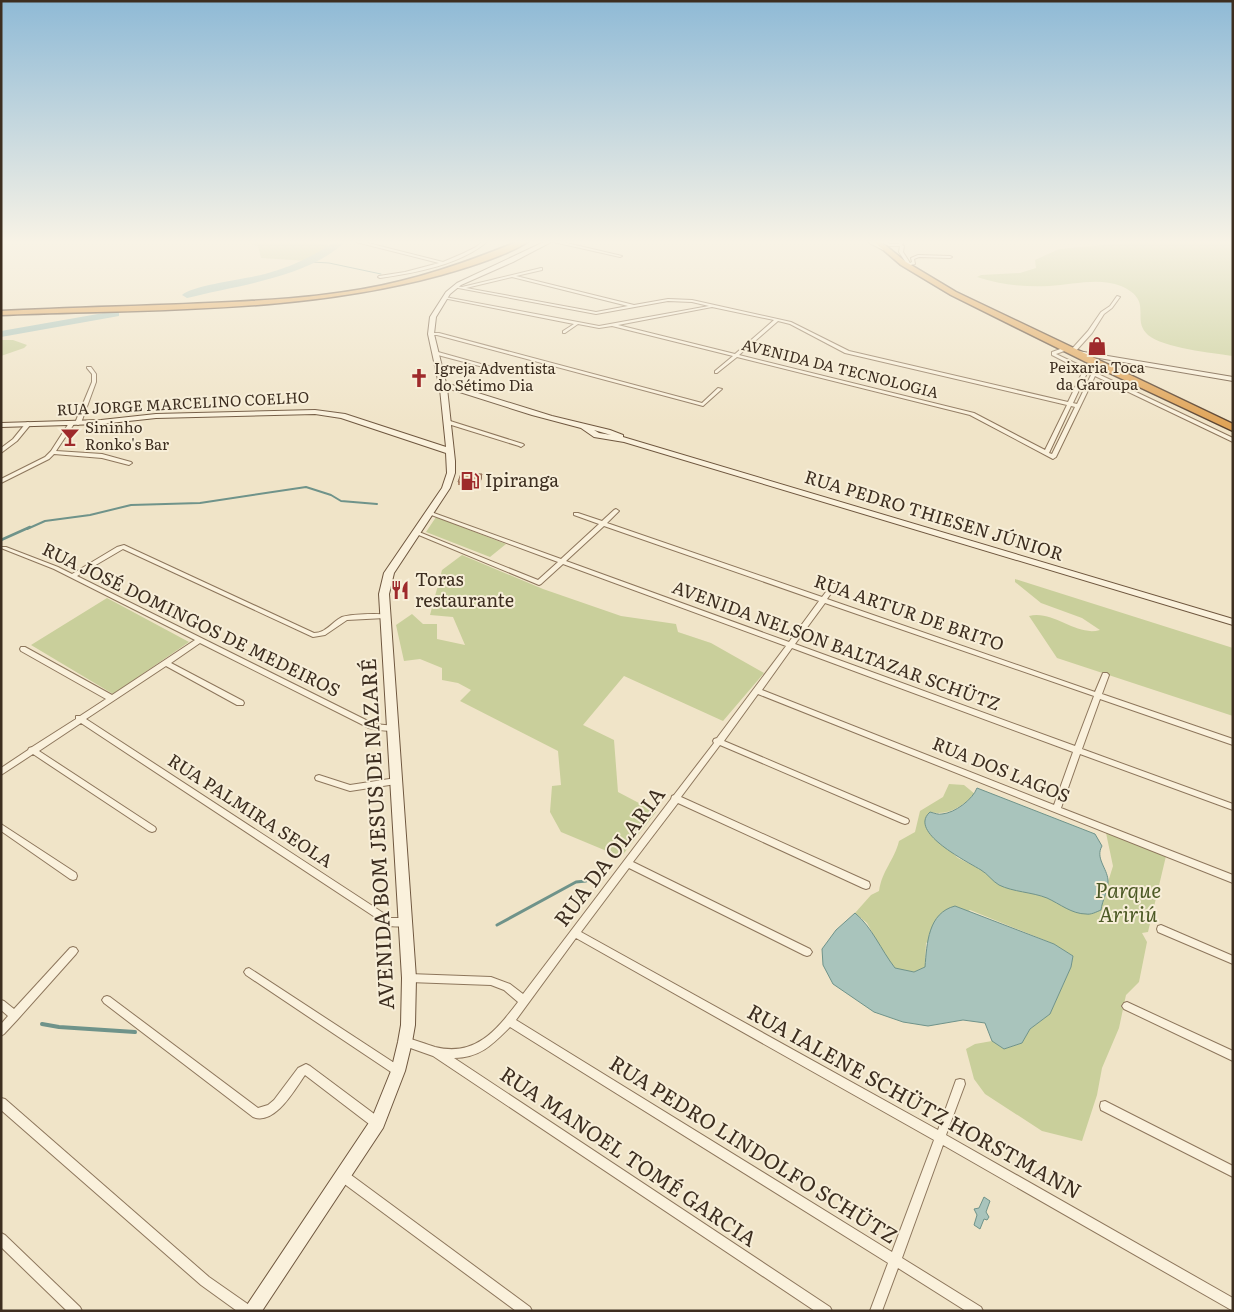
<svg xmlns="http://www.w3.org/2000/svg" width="1234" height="1312" viewBox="0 0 1234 1312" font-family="Literata,serif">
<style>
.green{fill:#c9cf9b}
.water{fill:#a9c4bc;stroke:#6f938a}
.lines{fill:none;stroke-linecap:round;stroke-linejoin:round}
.stream-far4{stroke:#6f938a;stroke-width:1}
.stream-far3{stroke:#6f938a;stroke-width:2}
.stream-far2{stroke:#6f938a;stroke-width:2.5}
.stream-far1{stroke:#6f938a;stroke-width:3}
.stream{stroke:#6f938a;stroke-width:4}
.river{fill:#a9c4bc;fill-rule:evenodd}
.street-casing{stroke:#8d765c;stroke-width:2}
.secondary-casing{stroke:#6f573f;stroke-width:2}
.highway-casing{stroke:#5b4430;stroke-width:3}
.street{fill:#faf1dc;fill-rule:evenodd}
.secondary{fill:#faf1dc;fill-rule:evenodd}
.highway{fill:#e0a458;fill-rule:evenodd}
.wall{fill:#b2896c}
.shaded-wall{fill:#916f58}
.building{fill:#cf9f7d;stroke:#916f58}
.labels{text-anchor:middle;stroke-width:4;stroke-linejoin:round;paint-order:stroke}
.far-poi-label{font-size:15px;fill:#3d2e20;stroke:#f7eed8;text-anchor:start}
.far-street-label{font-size:15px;fill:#3d2e20;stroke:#f7eed8}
.poi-label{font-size:18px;fill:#3d2e20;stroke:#f7eed8;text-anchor:start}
.street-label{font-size:18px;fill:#3d2e20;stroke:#f7eed8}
.near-street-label{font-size:21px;fill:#3d2e20;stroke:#f7eed8}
.near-park-label{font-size:21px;font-style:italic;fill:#4d5a26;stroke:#f7eed8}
</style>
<rect width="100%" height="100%" fill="#f0e4c8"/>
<path class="green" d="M243,241H310L329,246L309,261L261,258L258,246Z
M1149,241H1233V356C1213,353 1163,348 1148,335C1130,319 1155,301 1121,286C1098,277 1072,285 1049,286C1024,287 1001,285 977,277L981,275L1020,273L1036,268L1035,260L1059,249Z
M1,340H13L27,345L24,348L1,356Z
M436,517L506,544L490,557L426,532Z
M462,555L543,589L621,616L676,624L678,632L711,643L764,673L723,721L624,676L583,725L614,740L618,792L656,812L621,857L561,832L550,812L552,786L561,785L558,751L460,701L471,690L458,683L442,680V668L420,659L404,661L396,625L412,614L423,624H437V639L465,645L453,617L430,615L442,570Z
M1015,579L1233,648V716L1057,658L1029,616C1054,610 1076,637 1100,630L1082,618L1041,603L1015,582Z
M107,598L189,642L113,694L31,645Z
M949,784L964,785L975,794C961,807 949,816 930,812L945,846L958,858L982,870L999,885L1099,911L1113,866L1106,833L1166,856L1148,932L1142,933L1147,942L1139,982L1126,995L1119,1028L1102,1068L1097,1095L1082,1141L1042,1131L985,1094L974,1079L966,1049L975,1044L992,1041L1004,1049L1022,1043L1030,1029L1050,1014L1071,967L1073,956L1054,944L970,910L926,943L925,967L914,972L895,969L881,949L867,923L855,913L871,895L879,891C882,870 894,861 899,841L915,832L920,811L943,797Z"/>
<path class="water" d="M977,788L1095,834L1102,846C1095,858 1107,868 1108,880C1109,888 1102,901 1101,910C1096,912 1091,915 1086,914C1072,914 1060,904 1047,898C1032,892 1013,892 999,885C992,881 988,874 981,870C968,862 907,832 930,812C934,813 939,815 942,814C955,813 973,799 977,788Z
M955,906L1054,944L1073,956L1071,967L1050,1014L1030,1029L1022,1043L1004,1049L992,1041L985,1023L963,1020L928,1026L903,1022L874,1012L833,984L823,965L822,949L836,930L855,913C872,927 881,950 895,968L914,972L925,967C927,943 928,913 955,906Z
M984,1197L990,1201L986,1212L989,1217L987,1220L984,1219L980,1229L974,1225L977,1215L974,1209L979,1208Z"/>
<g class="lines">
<path class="stream-far4" d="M312,262L329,263L381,274"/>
<path class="stream-far3" d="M27,529L45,521L90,515L131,505L200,503L306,487L331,495L341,501L377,504"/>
<path class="stream-far2" d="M1,540L30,527"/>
<path class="stream-far1" d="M497,925L576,882L586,881"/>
<path class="stream" d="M42,1024L59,1027L135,1032"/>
<path class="river" d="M336,241H346C308,278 237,285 187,298L182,295C194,285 247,279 265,274C291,267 314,256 336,241Z
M115,311L119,312V316L1,337V331Z"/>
<g class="street-casing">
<path id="street" d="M352,241H360L443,262L464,253L476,247L483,241H488C460,265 415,273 380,278L378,277L379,276L405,272L439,263Z
M549,241H558L622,256L620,257Z
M866,241H872L886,249L883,250Z
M879,241H885L890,244H899L900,241H904L902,245L904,246L903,252L910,263L912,262L911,258L918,255L950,256L952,257L950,258L919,257L914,259L915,264L906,266L904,265L906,263L899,252L900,246H889Z
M541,268H542V270L516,276L634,305L668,299L692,300L791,322L849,351L1068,402L1083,371L1052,355V352L1063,348H1067V350L1056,354L1233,438V442L1095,376L1056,457L1053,459L970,415L737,357L717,373H715V371L733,356L612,326L599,328L578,324L565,333H563V331L574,324L443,298L445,297L599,326L709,306L692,302L668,301L596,314L453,287L455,286L462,287ZM512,277L628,306L596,312L466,288ZM712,307L774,320L735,354L618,325ZM778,321L790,324L845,353L1067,405L1045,450L974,413L739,355ZM1087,373L1091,375L1077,404L1073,403ZM1071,406L1075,407L1052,454L1049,453Z
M1117,296L1120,297L1112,308L1104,314L1092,333L1074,353H1070V351L1088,331L1101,312L1110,306Z
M429,333H439L702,403L718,388L722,389L703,406L437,335H429Z
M434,352H438L506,371L502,372L434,354Z
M87,367H91L96,374V382L81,423L78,425L75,423L92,382V374L87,368Z
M447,420L523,444L524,445L521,447L519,446L445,423L444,422Z
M28,422L31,424L17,441L1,453V448L13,439L26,423Z
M71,422L74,424L56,451L102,454L131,462L132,463L129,465L102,458L54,454L49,459L1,483V479L45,457L51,451L69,423Z
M616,509L619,511L607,523L822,597L832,584H836L837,585L827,599L1095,692L1103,673H1107L1109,675L1102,694L1233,739V745L1100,699L1082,749L1233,804V810L1080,754L1061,808L1233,875V883L758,694L724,741L908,819L909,821L908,823L905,824L902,823L720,745L681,797L869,882L870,885L869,888L866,889L863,888L678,803L633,862L810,949L812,952L810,955L807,956L804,955L629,868L581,932L938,1130L956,1080L960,1079L964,1080L965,1084L946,1135L1233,1298V1311L943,1145L902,1258L981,1307L983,1311H966L898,1268L882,1311H870L888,1263L510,1027C493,1044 480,1058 454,1058L830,1307L832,1311H815L433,1056L402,1045L400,1042L402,1039L405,1037C415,1040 425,1044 435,1047C475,1057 496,1031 518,1002L504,990L491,985L409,982L406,981L404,978L406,975L409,974L491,977L510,984L523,994L671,799L672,796L674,795L714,743L713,741L714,739L717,738L786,646L563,564L541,584L539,585L414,533L417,531L419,532L538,580L558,562L426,513L429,511L431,512L561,559L599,524L574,515V513H578L602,521L614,510ZM604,526L819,601L789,642L566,561ZM825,603L1094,696L1075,746L795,644ZM792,648L1073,752L1054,805L762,690ZM576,938L934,1140L892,1252L516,1020Z
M124,545L314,633C326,633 332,622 342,617C350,614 379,613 387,615L388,616L387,617L385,618L347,620L325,635L313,637L123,549L77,576L374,724L396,726L397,728L396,730C387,732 378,730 369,728L200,643L171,663L243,701L244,703L243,705H237L166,666L86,719L391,918H406L409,919L410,922L409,925C403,927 393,927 387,925L81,723L39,751L155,827L156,829L155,831L152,832L149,831L33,754L1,775V768L28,750L29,748L32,747L76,719V716H80L106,699L21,651L20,649L21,647H25L112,695L195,640L54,569L1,548L2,547H6L58,567L72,574L117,547Z
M319,775L350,785L396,778L399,779L400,781L399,783L396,784L350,791L316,780L315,778L316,776Z
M1,824L76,873L77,876L76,879L73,880L70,879L1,831Z
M1161,925L1233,956V964L1158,932L1157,929L1158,926Z
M73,947L76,948L78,951L76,954L18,1019L4,1034L1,1036V1024L8,1016L1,1010V1000L4,1001L14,1009L70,948Z
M249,968L402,1068L403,1071L402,1074L398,1076L394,1074L246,975L244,972L246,969Z
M107,996L110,997L258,1108L268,1105L274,1100L298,1068L306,1064L310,1066L381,1119L382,1123L381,1127L377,1128L373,1127L305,1075C295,1089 275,1126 253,1117L104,1003L102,1000L104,997Z
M1127,1002L1233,1051V1061L1124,1009L1122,1006L1124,1003Z
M1,1098L5,1099L209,1277L252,1307L254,1311H237L201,1285L1,1110Z
M1105,1101L1233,1166V1177L1101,1110L1100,1106L1101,1102Z
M343,1171L347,1172L530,1307L532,1311H516L339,1180L338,1176L339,1172Z
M1,1233L5,1235L80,1307L82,1311H67L1,1247Z"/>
</g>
<g class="secondary-casing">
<path id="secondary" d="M546,241H553L513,262L461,285L450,294L436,317L434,334L446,383L552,416L610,430L623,435V437L1233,619V625L624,442L594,437L581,428L532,415L447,388L455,461V473L450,488L394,573L389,594L416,978L415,1025L412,1042L405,1071L383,1128L262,1311H243L372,1118L391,1071L398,1042L401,1025L402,978L379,594L384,573L442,488L447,473L446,453L341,418L315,414L156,418L101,424L1,427V423L101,420L156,414L315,410L345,414L446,447L440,389L428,334L430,317L446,292L457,283ZM594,430L611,435L599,433Z
M1072,350L1233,377V381L1070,353L1069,352Z"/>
</g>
<g class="highway-casing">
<path id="highway" d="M519,241H529C508,255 466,268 441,275C298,314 148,309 1,315V311C78,307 155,306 232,302C288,299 346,295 401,281C442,271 480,257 519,241Z
M873,241H880L906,262L956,292L1233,424V431L1086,362L951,295L901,265Z"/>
</g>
<use href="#street" class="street"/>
<use href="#secondary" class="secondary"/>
<use href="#highway" class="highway"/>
</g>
<path class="wall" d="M482,474V478L479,486L458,485V482Z"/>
<path class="shaded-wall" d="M482,474V478L479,486V482Z"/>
<path class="building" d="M461,473L482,474L479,482H458Z"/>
<linearGradient id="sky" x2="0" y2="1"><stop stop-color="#8fbad6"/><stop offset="0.57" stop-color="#f8f3e6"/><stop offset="1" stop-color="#f8f3e6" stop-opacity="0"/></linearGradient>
<rect width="1234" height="425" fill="url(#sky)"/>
<defs>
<g id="shop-bare" transform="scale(1.5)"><path d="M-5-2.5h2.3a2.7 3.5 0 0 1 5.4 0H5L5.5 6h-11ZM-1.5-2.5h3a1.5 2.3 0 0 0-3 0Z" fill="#9e2a2b" stroke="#f7eed8" stroke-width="2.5" paint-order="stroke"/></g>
<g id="church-bare" transform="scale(1.5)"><path d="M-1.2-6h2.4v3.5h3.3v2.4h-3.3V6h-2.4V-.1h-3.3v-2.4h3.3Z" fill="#9e2a2b" stroke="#f7eed8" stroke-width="2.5" paint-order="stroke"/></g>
<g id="bar-bare" transform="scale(1.5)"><path d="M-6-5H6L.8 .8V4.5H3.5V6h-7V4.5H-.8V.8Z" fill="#9e2a2b" stroke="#f7eed8" stroke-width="2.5" paint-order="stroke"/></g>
<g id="fuel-bare" transform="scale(1.5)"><path d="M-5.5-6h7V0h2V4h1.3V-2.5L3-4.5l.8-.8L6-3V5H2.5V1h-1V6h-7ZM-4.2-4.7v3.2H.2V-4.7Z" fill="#9e2a2b" stroke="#f7eed8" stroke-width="2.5" paint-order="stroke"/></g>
<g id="restaurant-bare" transform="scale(1.5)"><path d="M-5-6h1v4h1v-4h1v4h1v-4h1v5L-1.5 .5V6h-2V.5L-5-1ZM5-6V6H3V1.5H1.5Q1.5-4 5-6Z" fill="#9e2a2b" stroke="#f7eed8" stroke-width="2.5" paint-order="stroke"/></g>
</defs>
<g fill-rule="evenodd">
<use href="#shop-bare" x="1097" y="346"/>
<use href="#church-bare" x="419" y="378"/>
<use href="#bar-bare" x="70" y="437"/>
<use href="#fuel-bare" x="470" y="481"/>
<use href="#restaurant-bare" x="400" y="590"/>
</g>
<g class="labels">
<g class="far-poi-label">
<text x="1097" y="373" text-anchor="middle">Peixaria Toca<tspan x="1097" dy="17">da Garoupa</tspan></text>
<text x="434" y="374">Igreja Adventista<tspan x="434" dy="17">do Sétimo Dia</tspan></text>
<text x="85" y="433">Sininho<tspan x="85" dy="17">Ronko's Bar</tspan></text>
</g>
<g class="far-street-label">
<text transform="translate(840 369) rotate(14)" y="5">AVENIDA DA TECNOLOGIA</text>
<text transform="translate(183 404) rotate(-3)" y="5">RUA JORGE MARCELINO COELHO</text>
</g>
<g class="poi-label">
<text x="485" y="487">Ipiranga</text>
<text x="415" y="586">Toras<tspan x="415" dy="21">restaurante</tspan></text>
</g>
<g class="street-label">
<text transform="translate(934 516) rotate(17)" y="6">RUA PEDRO THIESEN JÚNIOR</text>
<text transform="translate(909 613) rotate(19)" y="6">RUA ARTUR DE BRITO</text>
<text transform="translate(191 620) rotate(26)" y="6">RUA JOSÉ DOMINGOS DE MEDEIROS</text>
<text transform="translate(836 646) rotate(20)" y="6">AVENIDA NELSON BALTAZAR SCHÜTZ</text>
<text transform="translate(1001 770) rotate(22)" y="6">RUA DOS LAGOS</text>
<text transform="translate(250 811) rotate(33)" y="6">RUA PALMIRA SEOLA</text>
</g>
<g class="near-street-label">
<text transform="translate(378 834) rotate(-93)" y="7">AVENIDA BOM JESUS DE NAZARÉ</text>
<text transform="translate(610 857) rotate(-53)" y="7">RUA DA OLARIA</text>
<text transform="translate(914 1102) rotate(29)" y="7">RUA IALENE SCHÜTZ HORSTMANN</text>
<text transform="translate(753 1150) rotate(32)" y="7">RUA PEDRO LINDOLFO SCHÜTZ</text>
<text transform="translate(628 1157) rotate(34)" y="7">RUA MANOEL TOMÉ GARCIA</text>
</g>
<g class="near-park-label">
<text x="1128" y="898">Parque<tspan x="1128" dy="24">Aririú</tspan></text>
</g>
</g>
<rect width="1234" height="1312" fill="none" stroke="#3d2e20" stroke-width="5"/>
</svg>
